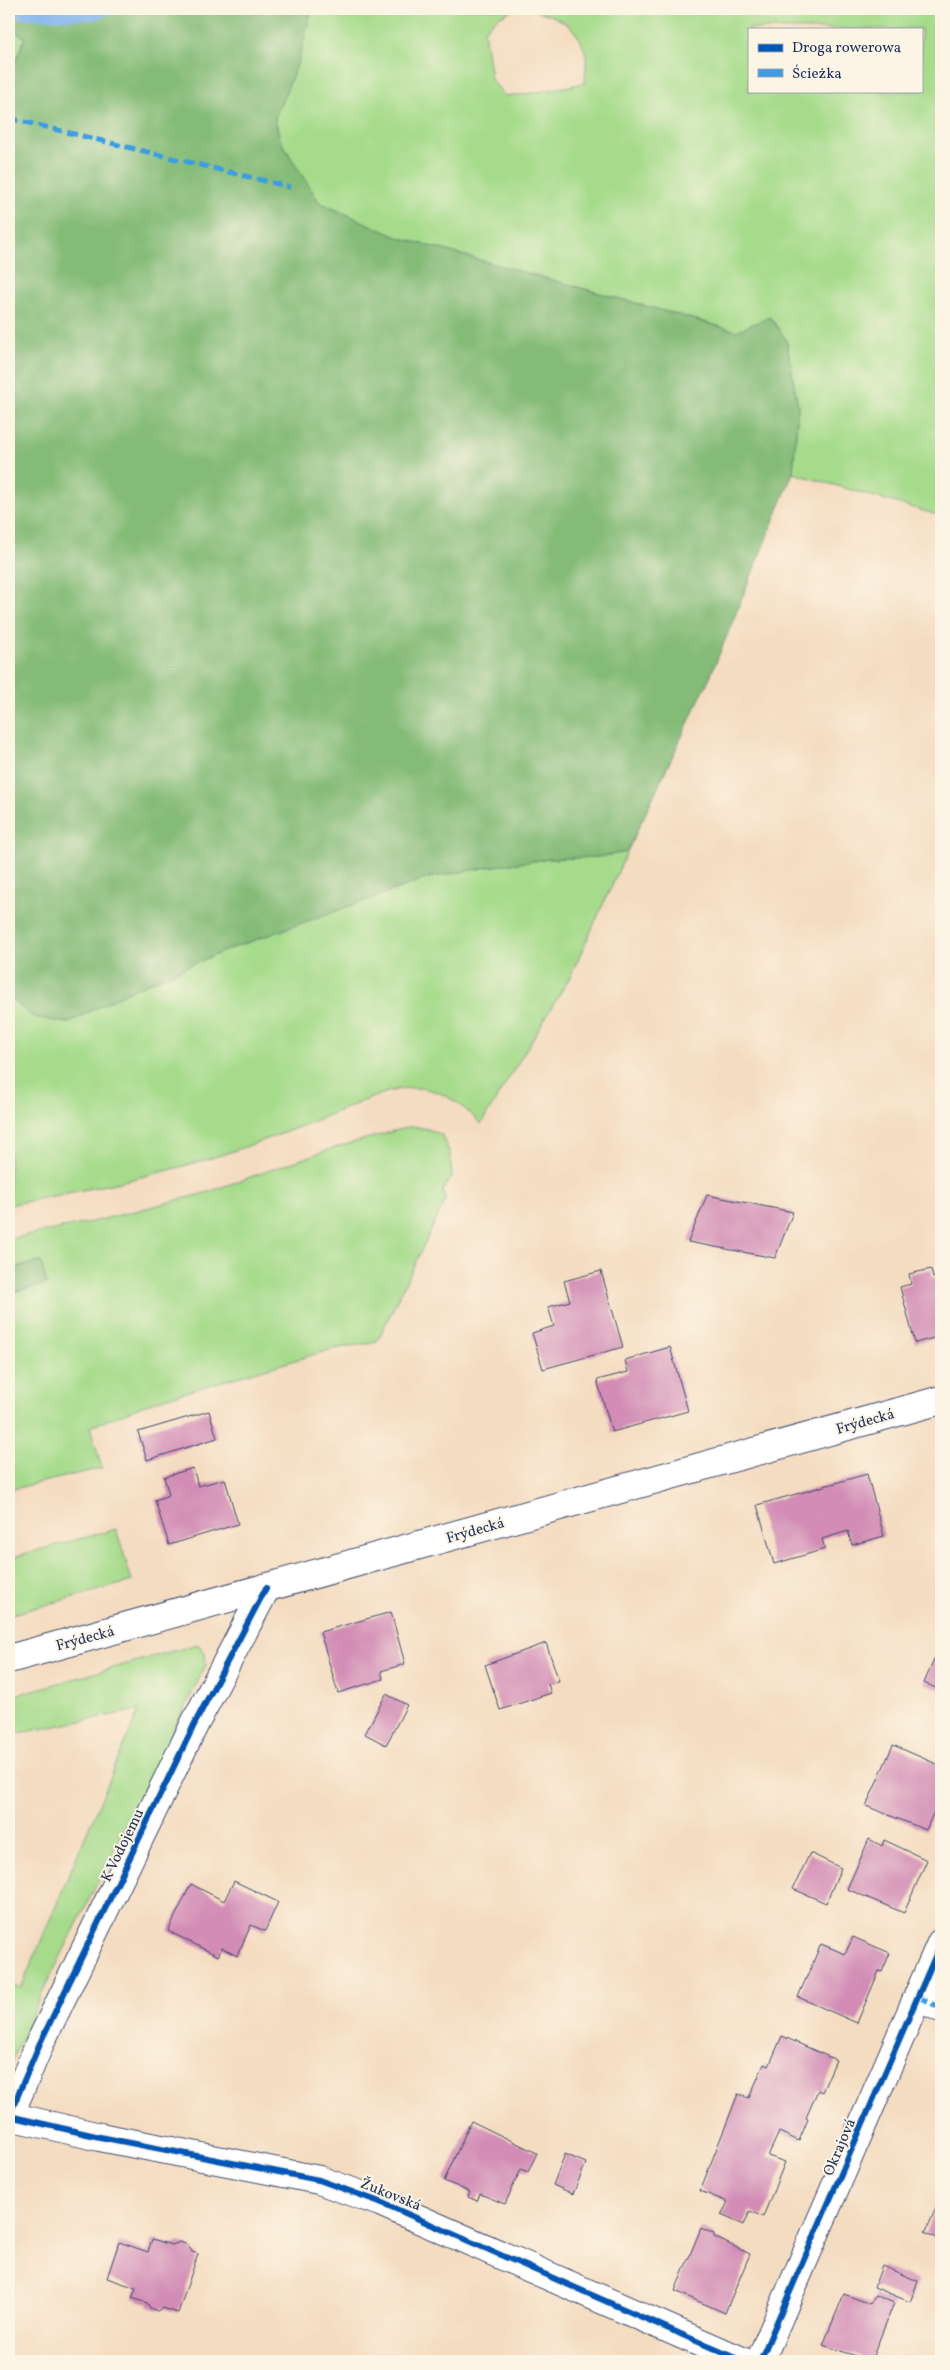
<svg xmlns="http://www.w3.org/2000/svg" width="950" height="2370" viewBox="0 0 950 2370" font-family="Vollkorn,serif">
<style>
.green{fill:#a6db8b;stroke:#608574;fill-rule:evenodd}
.forest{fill:#84bb77;stroke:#50756a}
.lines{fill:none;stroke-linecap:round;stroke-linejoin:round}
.stream{stroke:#81b4ee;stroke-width:10}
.building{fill:#d28cb5}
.street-casing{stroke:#3c496d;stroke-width:30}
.secondary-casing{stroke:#3c496d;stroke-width:30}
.street{stroke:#fff;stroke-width:28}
.secondary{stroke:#fff;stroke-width:28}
.quiet{stroke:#3b9de6;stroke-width:5;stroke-dasharray:10 5;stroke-linecap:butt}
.cycleway-casing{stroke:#fcf5e5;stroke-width:9}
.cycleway{stroke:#0057b8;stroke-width:6}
.labels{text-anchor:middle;stroke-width:4;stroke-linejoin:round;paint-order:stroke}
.street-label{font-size:15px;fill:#1b2f5e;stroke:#fcf5e5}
</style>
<rect width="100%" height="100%" fill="#fcf5e5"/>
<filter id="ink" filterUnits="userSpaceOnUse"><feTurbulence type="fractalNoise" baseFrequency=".02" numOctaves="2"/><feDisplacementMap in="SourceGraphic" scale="10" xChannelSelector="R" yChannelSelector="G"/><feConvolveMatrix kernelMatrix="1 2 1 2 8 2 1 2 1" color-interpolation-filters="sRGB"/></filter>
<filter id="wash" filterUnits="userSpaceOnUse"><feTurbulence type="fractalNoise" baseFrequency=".0096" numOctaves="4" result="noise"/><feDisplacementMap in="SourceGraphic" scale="20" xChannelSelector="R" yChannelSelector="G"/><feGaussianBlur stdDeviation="1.12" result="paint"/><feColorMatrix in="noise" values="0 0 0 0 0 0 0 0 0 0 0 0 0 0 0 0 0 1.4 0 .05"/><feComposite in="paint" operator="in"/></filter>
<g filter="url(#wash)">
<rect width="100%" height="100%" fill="#f4dcc0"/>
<path class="green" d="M312,9H422L439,11L447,9H514L497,18L484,30L491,79L505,96L527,94L585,83C585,74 588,61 585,52C576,22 555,15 527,9H941V516L793,473L798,406L786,339L736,331L397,237L319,202L280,140L275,118L298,62ZM749,29H921V91H749Z
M9,26L25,38L9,77Z
M627,852L570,977L481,1124C461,1104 439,1086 409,1088C391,1089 371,1098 354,1105C323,1117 291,1131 259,1142C178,1172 93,1188 9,1205V998L33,1017L68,1023L127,992L224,951L428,878L488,867L549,859L599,857Z
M412,1126L428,1129L442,1135L450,1154L452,1177L442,1191L446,1199L377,1342L333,1349L155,1401L90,1427L102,1468L9,1490V1293L47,1284L41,1262L9,1268V1239L92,1222L205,1193L330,1149Z
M116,1529L132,1581L9,1615V1558Z
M198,1644L205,1653L206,1665L42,1994L9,2067V1985L21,1988L139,1710L9,1735V1697Z"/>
<path class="forest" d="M9,9H312L298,62L275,118L280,140L319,202L397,237L736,331L770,317L786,339L798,406L793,473L710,677L627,852L599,857L549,859L488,867L428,878L224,951L127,992L68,1023L33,1017L9,998V77L25,38L9,26Z
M41,1262L47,1284L9,1293V1268Z"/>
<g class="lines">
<path class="stream" d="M16,9L21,14L94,15L111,9"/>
</g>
<g id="blocks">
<path class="building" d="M707,1195L793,1212L775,1258L688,1242Z
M931,1269L933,1278L941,1276V1336L915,1343L900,1287L911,1284L909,1274Z
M601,1271L623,1347L543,1369L532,1333L554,1326L548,1307L570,1301L564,1281Z
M670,1347L688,1411L612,1432L597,1380L628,1372L625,1360Z
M209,1411L217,1438L147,1460L138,1432Z
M193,1468L198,1486L225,1479L238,1524L169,1545L155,1500L169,1495L164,1477Z
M867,1474L884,1536L852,1545L848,1531L822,1539L825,1549L774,1564L757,1505Z
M391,1612L405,1664L381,1671L383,1679L338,1693L320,1632Z
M546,1643L559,1681L548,1684L551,1693L500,1710L485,1665Z
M941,1644V1690L924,1683Z
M386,1694L407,1705L386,1745L365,1734Z
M893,1745L941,1766V1795L926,1830L866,1806Z
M869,1839L882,1846L884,1840L927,1860L904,1913L847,1889Z
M810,1853L841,1868L826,1903L793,1889Z
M234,1881L278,1902L265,1931L251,1925L237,1956L222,1948L218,1956L168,1931L191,1884L224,1901Z
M853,1937L890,1953L882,1972L879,1971L857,2023L798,1997L821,1944L845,1954Z
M782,2036L836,2060L822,2092L818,2090L806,2118L808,2119L799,2141L779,2132L768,2156L785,2162L763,2217L750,2211L744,2225L721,2215L728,2202L700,2191L738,2094L749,2098L764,2064L769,2066Z
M471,2121L537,2153L528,2172L521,2169L505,2204L480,2194L477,2201L468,2197L470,2192L444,2181Z
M565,2154L586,2163L573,2194L553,2185Z
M941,2197V2240L924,2232L926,2231Z
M701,2228L714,2234V2237L750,2254L725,2313L675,2291Z
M152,2239L172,2245L180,2242L188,2245L192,2252L198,2254L178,2313L163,2308L157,2311L150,2308L147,2303L132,2298L136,2288L107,2278L119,2242L148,2252Z
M882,2266L918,2281L910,2302L874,2287Z
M844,2294L870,2304L875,2295L894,2303L871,2361L823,2345Z"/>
</g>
</g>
<g filter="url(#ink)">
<use href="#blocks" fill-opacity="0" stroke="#3c496d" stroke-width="1"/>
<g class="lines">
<g class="street-casing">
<path id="street" d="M918,1997L941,2008
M9,2116L100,2137L319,2180L380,2202L742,2361
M9,2116L40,2043L195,1723L266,1588
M760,2361L941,1943"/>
</g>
<g class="secondary-casing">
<path id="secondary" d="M9,1659L941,1400"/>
</g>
<use href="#street" class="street"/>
<use href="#secondary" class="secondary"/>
<path class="quiet" d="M9,118L290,187
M918,1997L941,2008"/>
<g class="cycleway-casing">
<path id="cycleway" d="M9,2116L100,2137L319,2180L380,2202L742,2361
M9,2116L40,2043L195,1723L266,1588
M760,2361L941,1943"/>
</g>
<use href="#cycleway" class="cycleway"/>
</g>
</g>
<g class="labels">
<g class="street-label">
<text transform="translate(865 1421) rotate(-16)" y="5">Frýdecká</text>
<text transform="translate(475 1530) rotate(-16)" y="5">Frýdecká</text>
<text transform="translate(85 1638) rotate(-15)" y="5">Frýdecká</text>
<text transform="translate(122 1845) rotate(-64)" y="5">K Vodojemu</text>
<text transform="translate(839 2147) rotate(-67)" y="5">Okrajová</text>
<text transform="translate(391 2194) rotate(22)" y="5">Žukovská</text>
</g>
</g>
<rect width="950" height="2370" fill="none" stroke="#fcf5e5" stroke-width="30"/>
<rect x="748" y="28" width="175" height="65" fill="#fcf5e5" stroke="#a2a6af"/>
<rect x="758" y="44" width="25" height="8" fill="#0057b8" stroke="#a2a6af"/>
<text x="792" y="52" font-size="15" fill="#1b2f5e">Droga rowerowa</text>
<rect x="758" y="69" width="25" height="8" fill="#3b9de6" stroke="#a2a6af"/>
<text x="792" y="78" font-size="15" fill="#1b2f5e">Ścieżka</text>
</svg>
